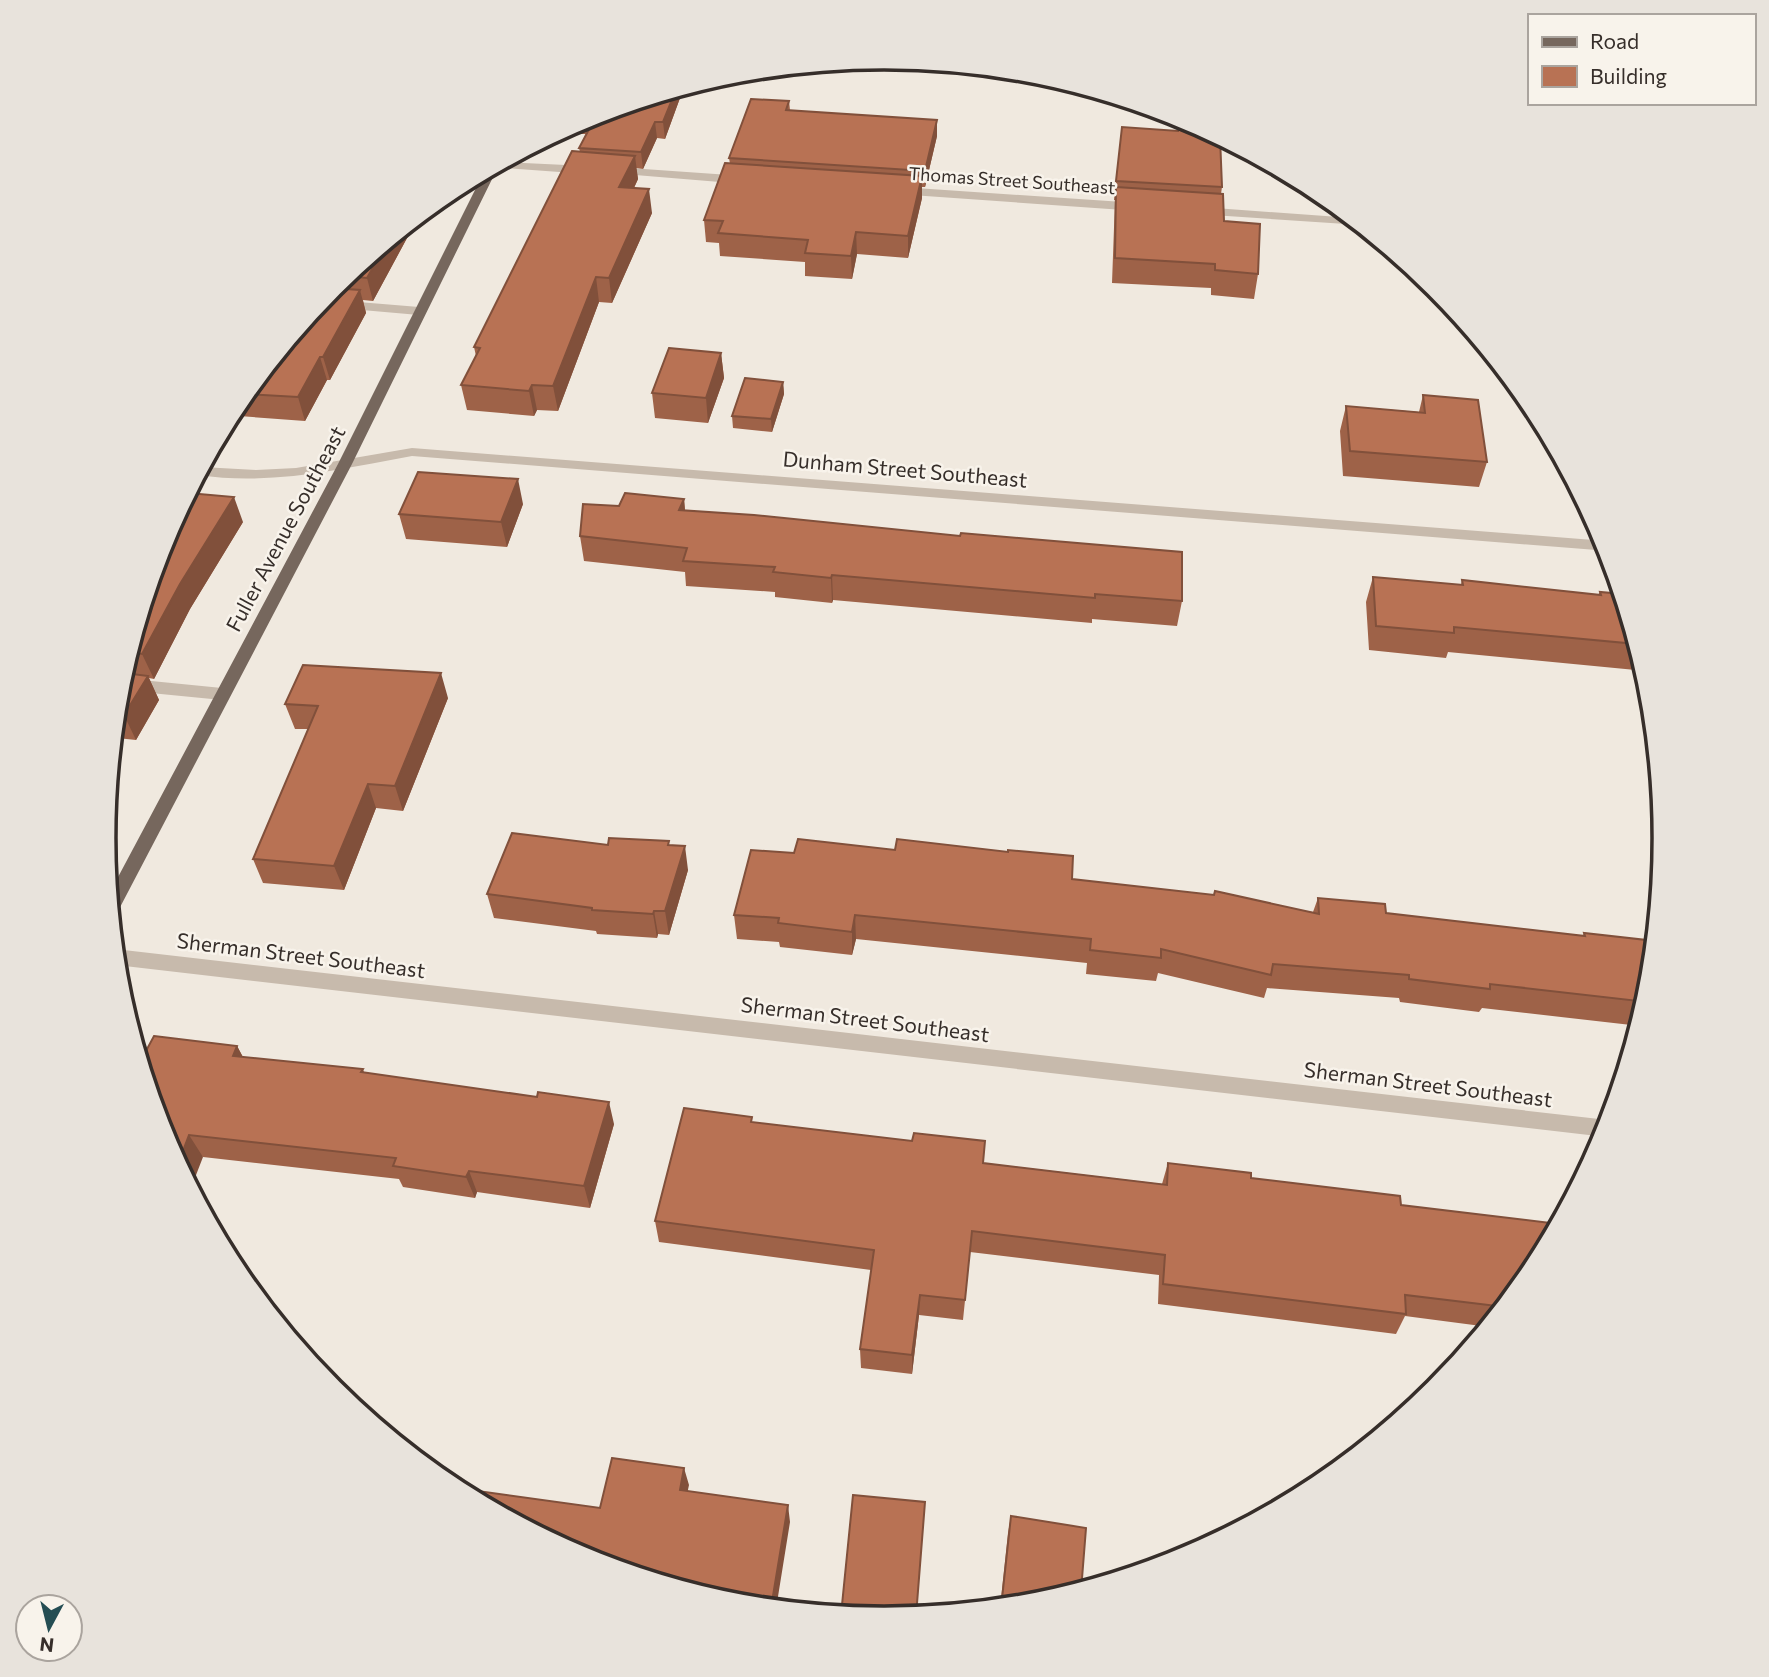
<svg xmlns="http://www.w3.org/2000/svg" width="1769" height="1677" viewBox="0 0 1769 1677" font-family="Commissioner,sans-serif">
<style>
.lines{fill:none;stroke-linecap:round;stroke-linejoin:round}
.minor{fill:#c7baac;fill-rule:evenodd}
.major{fill:#76675d;fill-rule:evenodd}
.wall{fill:#9e6248}
.shaded-wall{fill:#81503b}
.building{fill:#b87254;stroke:#81503b;stroke-width:2}
.labels{text-anchor:middle;stroke-width:5;stroke-linejoin:round;paint-order:stroke}
.far-street-label{font-size:18px;fill:#362e2a;stroke:#f8f3eb}
.street-label{font-size:21px;fill:#362e2a;stroke:#f8f3eb}
.rim{fill:none;stroke:#362e2a;stroke-width:3.5}
</style>
<rect width="100%" height="100%" fill="#f0e9df"/>
<g class="lines">
<path class="minor" d="M502,162L587,166L593,170L587,174L492,167Z
M615,167L744,176L750,180L744,184L611,173L609,171Z
M901,187L1138,203L1144,207L1138,211L897,194L895,191Z
M1201,207L1353,218L1361,225L1197,214V208Z
M322,299L419,307L425,311L419,315L316,306Z
M412,448L1606,541L1609,551L412,456C340,469 271,486 198,475L202,467L256,470L296,468Z
M121,678L222,688L230,694L222,700L120,690Z
M115,949L1608,1120L1611,1121L1606,1137L116,965Z"/>
<path class="major" d="M496,165L498,167L352,464L117,913L111,915L109,894L338,464L484,172Z"/>
</g>
<path class="wall" d="M684,87L665,139L657,138L643,169L636,168L638,179L634,188L652,213L612,303L599,302L558,411L537,410L534,416L467,410L461,385L476,356L474,347L580,152L579,148L586,134H579L578,122L586,117Z
M789,101L790,110L937,136L925,187H922V198L908,258L857,254L852,279L805,276V262L720,256L719,243L706,242L704,220L730,164L729,158Z
M1178,124L1222,187L1221,194L1224,221L1258,274L1254,299L1211,295V288L1112,283L1115,200H1114L1122,127L1177,131Z
M420,214L373,301L363,300L366,313L330,380H327L305,421L239,416L237,412L232,411L236,404L333,286Z
M721,353L724,378L708,423L655,418L652,393Z
M783,382L784,394L772,432L733,428L732,416Z
M1423,395L1487,462L1479,487L1343,476L1340,431L1346,406L1419,412Z
M684,499L685,510L1182,601L1177,626L1092,619V623L833,600L832,603L775,597V592L686,586L685,572L584,561L580,536L619,506Z
M523,504L507,547L406,539L399,514Z
M243,522L190,609L154,679L149,678L159,700L136,740L117,738L113,745L119,686L163,539Z
M1373,577L1461,585L1462,580L1598,595L1600,592L1622,594L1646,671L1448,652L1446,658L1369,650L1366,602Z
M448,698L403,811L376,808L344,890L263,883L253,859L308,729H295L285,704Z
M608,845H669L688,870L669,935L658,934L657,938L597,934L596,931L494,918L487,894Z
M1072,879L1313,912L1318,898L1386,913L1583,936L1584,933L1650,991L1640,1026L1482,1008L1479,1012L1400,1002L1399,998L1267,988L1264,998L1158,973L1156,981L1086,974L1087,963L856,939L852,955L780,947L779,942L737,939L734,915Z
M237,1046L243,1057L363,1069L364,1072L614,1124L590,1208L477,1192L475,1198L403,1187L399,1179L203,1157L163,1137Z
M752,1117V1122L983,1163L1162,1184L1168,1163L1401,1205L1533,1273L1489,1327L1405,1316L1396,1334L1158,1304L1159,1275L970,1252L963,1320L919,1315L912,1374L861,1368L860,1349L871,1270L659,1242L655,1221Z
M1011,1516L1036,1604L1000,1608L1008,1533Z"/>
<path class="shaded-wall" d="M684,87L665,139L663,122L676,90Z
M937,120V136L925,187V171Z
M655,122L657,138L643,169L641,152Z
M635,156L638,179L623,211L619,187Z
M922,176V198L908,258V236Z
M649,189L652,213L612,303L609,278Z
M420,214L373,301L367,278L388,241Z
M856,232L857,254L852,279L851,256Z
M596,277L599,302L558,411L553,386Z
M360,290L366,313L330,380L323,357Z
M721,353L724,378L708,423L706,398Z
M320,357L327,380L305,421L298,397Z
M783,382L784,394L772,432L771,419Z
M532,385L537,410L534,416L529,391Z
M518,479L523,504L507,547L501,522Z
M234,497L243,522L190,609L154,679L142,654L180,584Z
M684,499L686,524L679,510Z
M832,575L833,600L832,603L831,578Z
M134,670L141,687L148,676L159,700L136,740L124,715L132,674Z
M441,673L448,698L403,811L395,786Z
M114,733L117,738L113,745Z
M368,784L376,808L344,890L334,866Z
M685,846L688,870L669,935L665,911Z
M654,911L658,934L657,938L653,914Z
M855,915L856,939L852,955V932Z
M237,1046L249,1069L233,1056Z
M609,1102L614,1124L590,1208L584,1186Z
M189,1135L203,1157L191,1188L178,1164Z
M469,1171L477,1192L475,1198L466,1177Z
M920,1295L919,1315L912,1374V1355Z
M684,1468L689,1485L684,1508L680,1490Z
M788,1505L790,1522L776,1609L771,1608Z"/>
<path class="building" d="M676,90L663,122H655L641,152L579,148L595,118L585,117Z
M751,99L789,101L786,110L937,120L925,171L729,158Z
M1178,124L1198,125L1220,137L1222,187L1116,181L1122,127L1178,131Z
M572,151L635,156L619,187L649,189L609,278L596,277L553,386L532,385L529,391L461,385L480,348L474,347Z
M725,163L922,176L908,236L856,232L851,256L805,253L808,240L718,233L723,221L704,220Z
M1116,187L1223,194L1224,221L1260,224L1258,274L1215,270V264L1115,258Z
M388,241L367,278L345,276Z
M331,288L360,290L323,357H320L298,397L244,394Z
M669,348L721,353L706,398L652,393Z
M745,378L783,382L771,419L732,416Z
M1423,395L1478,400L1487,462L1350,451L1346,406L1425,413Z
M418,472L518,479L501,522L399,514Z
M188,493L234,497L180,584L142,654L129,652L163,539Z
M625,493L684,499L679,510L754,515L960,536L961,533L1182,552V601L1095,594V598L832,575L831,578L773,572L775,567L683,561L687,548L580,536L583,504L619,506Z
M1373,577L1463,585L1462,580L1601,595L1600,592L1622,594L1637,644L1454,627V633L1376,626Z
M303,665L441,673L395,786L368,784L334,866L253,859L318,706L285,704Z
M124,669L134,670L132,674L148,676L124,715H116L119,686Z
M512,833L608,845L609,838L669,841L668,845L685,846L665,911H654L653,914L592,910V908L487,894Z
M798,839L895,850L897,839L1008,852V850L1073,856L1072,879L1214,895L1215,891L1319,914L1318,898L1385,904L1386,913L1585,936L1584,933L1655,941L1650,991L1647,1002L1490,984V989L1409,979V975L1273,964L1271,975L1161,949V958L1090,950L1091,939L855,915L852,932L778,923L779,918L734,915L751,850L794,853Z
M154,1036L237,1046L233,1056L363,1069L361,1072L537,1097L538,1092L609,1102L584,1186L469,1171L466,1177L393,1166L396,1158L189,1135L178,1164L163,1137L140,1062Z
M684,1108L752,1117L751,1122L912,1141L914,1133L985,1141L983,1163L1167,1185L1168,1163L1251,1173V1178L1400,1196L1401,1205L1559,1224L1533,1273L1505,1307L1405,1295L1406,1314L1163,1284L1165,1255L972,1231L965,1300L920,1295L912,1355L860,1349L874,1250L655,1221Z
M612,1458L684,1468L680,1490L788,1505L771,1608L732,1604L585,1560L449,1487L600,1508Z
M853,1495L925,1502L916,1616L884,1619L841,1615Z
M1011,1516L1086,1528L1081,1591L1036,1604L1001,1608Z"/>
<g class="labels">
<g class="far-street-label">
<text transform="translate(1012 181) rotate(4)" y="6">Thomas Street Southeast</text>
</g>
<g class="street-label">
<text transform="translate(905 470) rotate(5)" y="7">Dunham Street Southeast</text>
<text transform="translate(286 529) rotate(-62)" y="7">Fuller Avenue Southeast</text>
<text transform="translate(301 956) rotate(7)" y="7">Sherman Street Southeast</text>
<text transform="translate(865 1020) rotate(7)" y="7">Sherman Street Southeast</text>
<text transform="translate(1428 1085) rotate(7)" y="7">Sherman Street Southeast</text>
</g>
</g>
<path d="M0 0H1769V1677H0ZM116 838a768 768 0 1 1 1536 0a768 768 0 1 1-1536 0Z" fill="#e8e3dc" fill-rule="evenodd"/>
<path class="rim" d="M116 838a768 768 0 1 1 1536 0a768 768 0 1 1-1536 0Z"/>
<rect x="1528" y="14" width="228" height="91" fill="#f8f3eb" stroke="#aaa49e" stroke-width="2"/>
<rect x="1542" y="37" width="35" height="10" fill="#76675d" stroke="#aaa49e" stroke-width="2"/>
<text x="1590" y="49" font-size="21" fill="#362e2a">Road</text>
<rect x="1542" y="66" width="35" height="21" fill="#b87254" stroke="#aaa49e" stroke-width="2"/>
<text x="1590" y="84" font-size="21" fill="#362e2a">Building</text>
<g transform="translate(49 1628) rotate(187)"><circle r="33" fill="#f8f3eb" stroke="#aaa49e" stroke-width="2"/>
<path d="M0-5L12 26L0 18L-12 26Z" fill="#244d53"/>
<text y="-10" font-size="19" font-weight="bold" text-anchor="middle" fill="#362e2a">N</text>
</g>
</svg>
